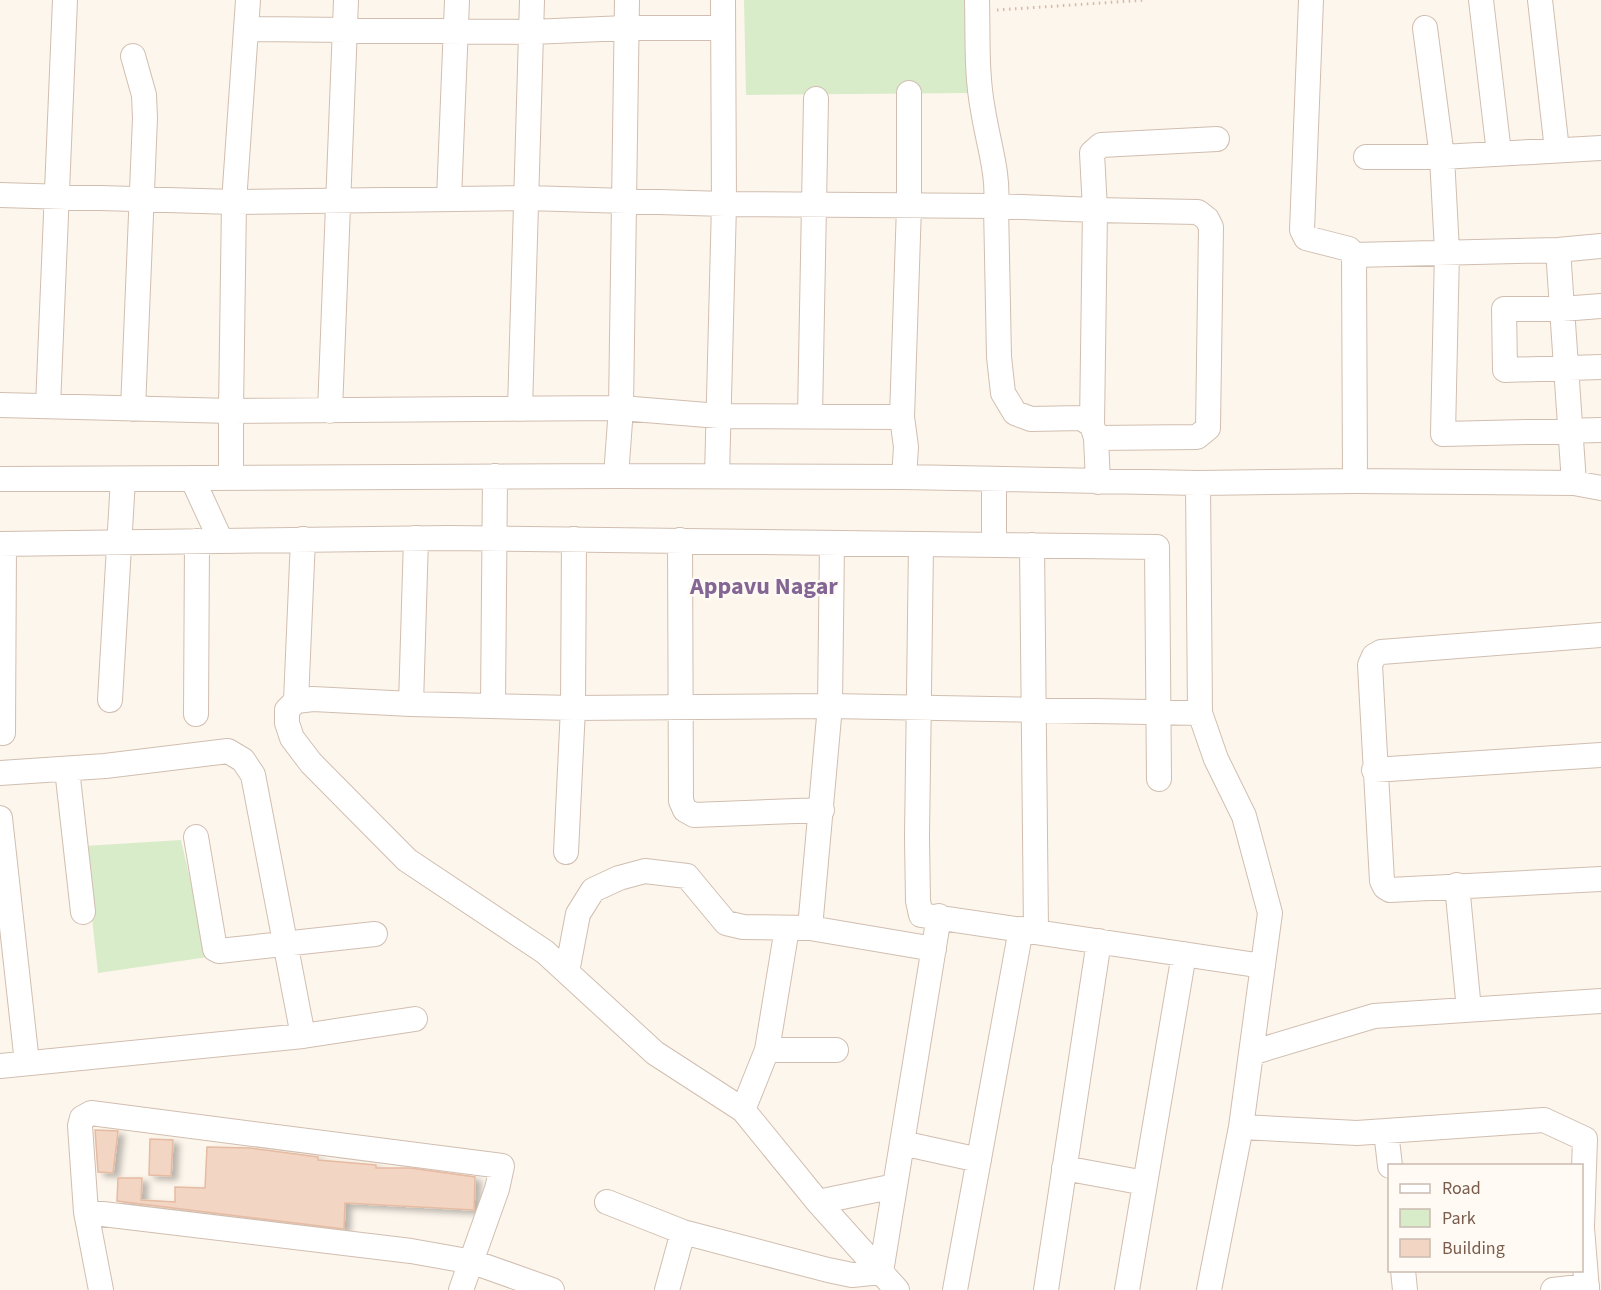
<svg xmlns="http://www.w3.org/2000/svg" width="1601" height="1290" viewBox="0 0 1601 1290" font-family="'Source Sans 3',sans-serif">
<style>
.green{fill:#d8ecc9}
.building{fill:#f3d5c3;stroke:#e6bba3;stroke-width:1.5;filter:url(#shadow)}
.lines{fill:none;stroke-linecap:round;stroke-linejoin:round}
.minor-casing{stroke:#d1beb0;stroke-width:26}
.path{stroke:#d9b8a5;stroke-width:3;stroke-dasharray:1.5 4.5;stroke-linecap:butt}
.minor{stroke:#fff;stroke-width:24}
.labels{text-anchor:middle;stroke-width:5;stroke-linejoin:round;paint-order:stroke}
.district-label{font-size:24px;font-weight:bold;fill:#846695;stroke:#fffaf3}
</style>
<defs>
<filter id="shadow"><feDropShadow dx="6" dy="4" stdDeviation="3" flood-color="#0004"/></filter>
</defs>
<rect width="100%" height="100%" fill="#fdf6ec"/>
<path class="green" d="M744,0H964L971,93L746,95Z
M181,840L208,957L98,973L84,846Z"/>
<path class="building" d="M95,1130L118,1131L113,1173L98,1172Z
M150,1139L173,1140L171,1176L149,1175Z
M207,1147L250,1148L318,1157V1160L376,1165V1168H410L475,1177L474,1210L345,1203L344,1229L117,1201L118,1178H142L141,1200L175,1202V1187L205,1188Z"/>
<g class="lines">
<g class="minor-casing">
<path id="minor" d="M627,0L621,408L719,416L902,417L906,447L904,477
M977,0C978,37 976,74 983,110C988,143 999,173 996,206L999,357L1003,393L1015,413L1031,419L1081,418L1092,425L1096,438L1098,482
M1311,0L1302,230L1306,238L1349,249L1354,255L1355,481
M1481,0L1499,153
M1540,0L1557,150
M246,29L531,32L626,28H723
M133,56L144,95L145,118L133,409
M1601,148L1442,157L1447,251L1443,434L1601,430
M1366,157H1442L1425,28
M0,195L234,202L528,198L724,204L996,206L1095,210L1092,425
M449,199L457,0
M1558,250L1574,483
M1354,255L1558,250L1601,246
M1601,306L1562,309H1504L1505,370L1601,367
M0,405L231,411L234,202L248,0
M48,406L65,0
M520,409L532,0
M330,411L346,0
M810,416L816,99
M902,417L909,206V93
M1096,438L1197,437L1208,428L1211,227L1207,219L1198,212L1095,210L1092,153L1101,145L1217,139
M717,476L724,204L723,0
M192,478L221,541
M231,478V411L621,408L616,476
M0,479L616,476L904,477L1198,483L1355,481L1574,483L1601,488
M1198,483L1200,713L1216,759L1244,816L1270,913L1241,1127L1209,1290
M680,540L681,801L685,810L694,815L822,810
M0,544L449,538L1157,547L1159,779
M994,545V479
M1032,545L1036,931
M921,546L917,837L918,901L921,915L1263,966
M1601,635L1381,652L1374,656L1370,665L1382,881L1385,887L1390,890L1601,879
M110,700L123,479
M296,701L303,539
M411,704L416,538
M493,704L495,476
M196,714L197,541
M3,733L4,544
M67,769L83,912
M1374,770L1601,755
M0,773L105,766L228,751L243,760L253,775L303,1036L0,1066
M0,818L27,1063
M196,837L215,949L219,951L375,934
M566,852L573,708L574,539
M1457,885L1469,1010
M810,928L830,706L832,544
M567,972L578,914L593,890L619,878L645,871L687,876L726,923L743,927L810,928L934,949
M303,1036L415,1019
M767,1050H836
M1251,1053L1374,1016L1601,1001
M743,1110L767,1050L787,928
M1241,1127L1357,1133L1544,1120L1585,1139L1582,1226
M1386,1131L1390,1166
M902,1143L979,1160
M1064,1168L1145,1183
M607,1202L683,1232L828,1270L852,1275L881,1272L939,916
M818,1202L895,1186
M86,1212L411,1251L473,1262L552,1290
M1582,1228L1587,1290
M1403,1270L1405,1290
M101,1290L86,1212L80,1126L82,1118L91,1113L502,1166L497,1189L461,1290
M667,1290L683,1232
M897,1290L818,1202L743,1110L655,1053L545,952L407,860L311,763L292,738L287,723V710L296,701L313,699L411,704L573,708L830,706L1200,713
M955,1290L1021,929
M1046,1290L1099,941
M1127,1290L1184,954
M1553,1290L1587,1286"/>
</g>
<path class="path" d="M997,10L1146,0"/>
<use href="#minor" class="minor"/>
</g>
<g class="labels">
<g class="district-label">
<text x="764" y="594">Appavu Nagar</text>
</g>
</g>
<rect x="1388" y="1164" width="195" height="108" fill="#fffaf3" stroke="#cabbb1" stroke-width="1.5"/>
<rect x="1400" y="1184" width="30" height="9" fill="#ffffff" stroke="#cabbb1" stroke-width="1.5"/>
<text x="1442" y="1194" font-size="18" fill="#7a5c4d">Road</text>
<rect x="1400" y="1209" width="30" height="18" fill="#d8ecc9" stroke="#cabbb1" stroke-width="1.5"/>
<text x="1442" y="1224" font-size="18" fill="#7a5c4d">Park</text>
<rect x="1400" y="1239" width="30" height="18" fill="#f3d5c3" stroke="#cabbb1" stroke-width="1.5"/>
<text x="1442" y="1254" font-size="18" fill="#7a5c4d">Building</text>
</svg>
